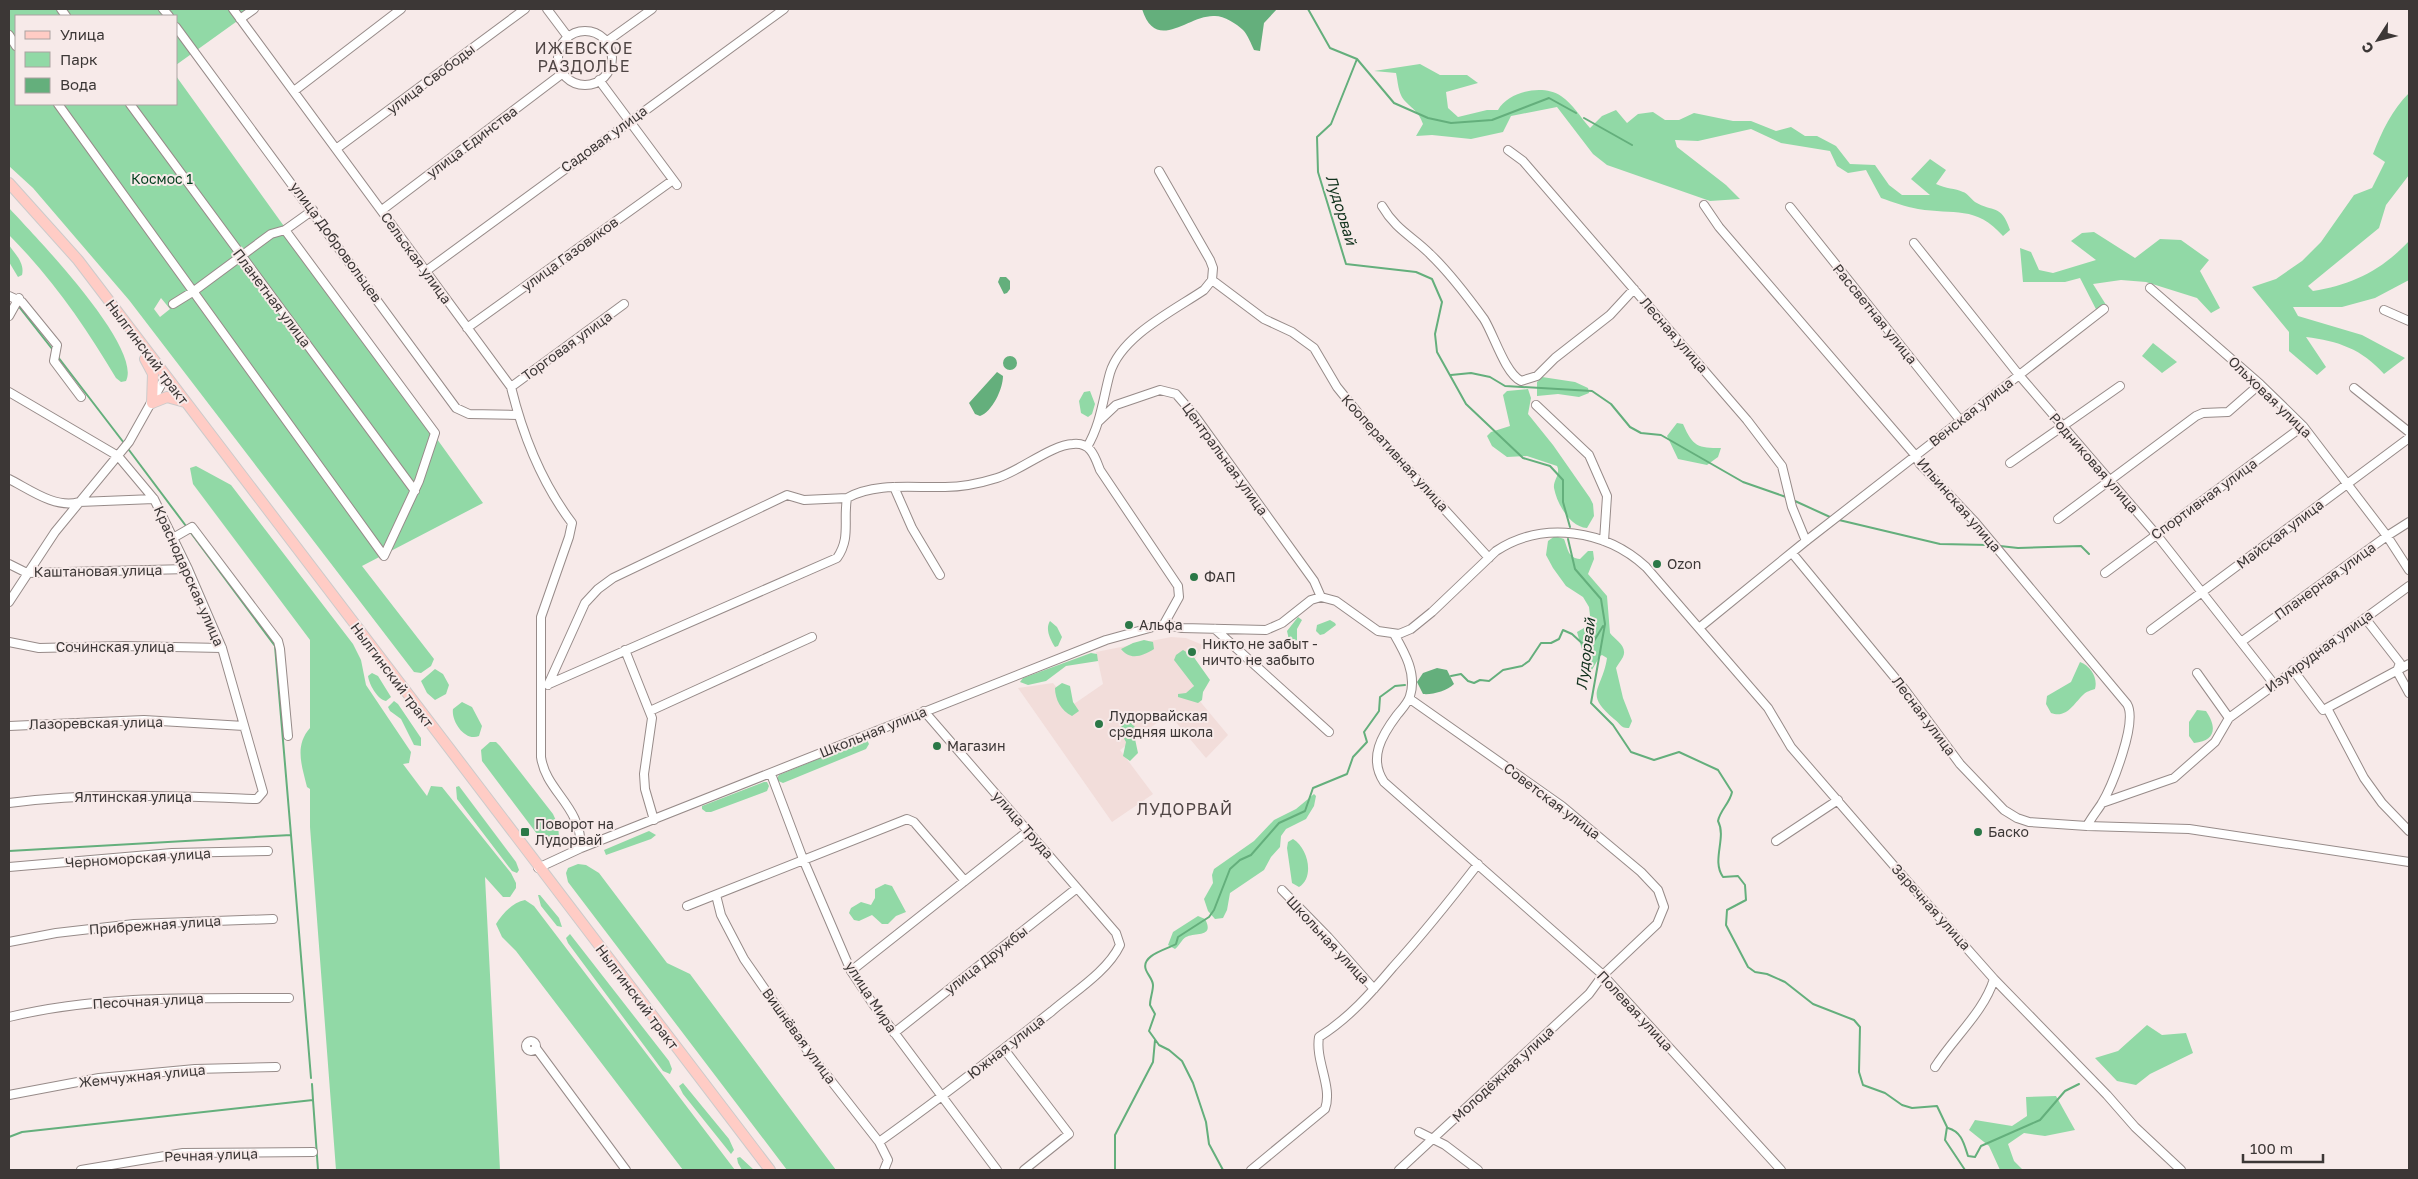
<svg xmlns="http://www.w3.org/2000/svg" width="2418" height="1179" viewBox="0 0 2418 1179" font-family="'Golos Text',sans-serif">
<style>
.built{fill:#f2ddda}
.green{fill:#91d9a6;fill-rule:evenodd}
.water{fill:#64af7c}
.lines{fill:none;stroke-linecap:round;stroke-linejoin:round}
.stream{stroke:#64af7c;stroke-width:2}
.minor-casing{stroke:#978b89;stroke-width:10}
.major-casing{stroke:#cccbcb;stroke-width:12}
.minor{stroke:#fff;stroke-width:8}
.major{stroke:#ffccc5;stroke-width:10}
.poi-dot{fill:#2b7847;stroke:#f7eae9;stroke-width:2}
.labels{text-anchor:middle;stroke-width:4;stroke-linejoin:round;paint-order:stroke}
.street-label{font-size:14px;fill:#3c3736;stroke:#f7eae9}
.park-label{font-size:14px;fill:#003d1c;stroke:#f7eae9}
.poi-label{font-size:14px;fill:#3c3736;stroke:#f7eae9;text-anchor:start}
.water-label{font-size:15px;font-style:italic;fill:#11321d;stroke:#f7eae9}
.quarter-label{font-size:16px;letter-spacing:1px;fill:#504645;stroke:#f7eae9}
</style>
<rect width="100%" height="100%" fill="#f7eae9"/>
<path class="built" d="M1171,637L1186,638L1203,645L1194,661L1193,693L1228,735L1206,758L1169,714L1120,750L1153,794L1112,822L1018,688L1053,683L1071,706L1103,684L1096,652Z"/>
<path class="green" d="M9,9H254L176,65V16H16V104H176V76L483,503L362,566L434,659L431,666L421,673L414,672L129,300L33,188L9,166ZM161,298L170,309L160,317L154,309Z
M1420,64L1440,75H1467L1478,83L1446,92L1448,108L1458,117L1487,110H1498C1509,91 1543,84 1561,96C1573,104 1581,118 1590,128L1602,116L1616,110L1627,123L1638,114L1653,112L1665,120H1679L1694,113L1733,121H1751L1776,131L1791,127L1805,136H1817L1836,146L1850,164L1875,165L1889,185L1902,195H1930L1911,179L1930,159L1946,170L1936,184C1946,189 1955,188 1963,192C1967,193 1971,199 1975,202C1993,213 2001,203 2010,230L2003,236C1976,205 1954,215 1918,209C1906,207 1893,202 1881,198L1866,170L1848,173L1837,166L1830,151L1781,143L1751,129L1698,141L1675,140L1677,147L1726,185L1740,199L1710,201L1607,165L1593,154L1557,107L1511,116L1503,132L1471,139L1432,135L1416,136L1423,124C1418,110 1413,110 1404,100C1398,93 1398,82 1396,73L1374,71Z
M2409,93V175L2386,205L2379,228L2308,286L2313,291C2352,285 2382,270 2409,241V280L2375,298L2342,307H2293L2298,316L2362,335L2405,358L2384,374C2362,349 2338,341 2306,337L2326,367L2317,375L2289,351V332L2252,287L2276,279L2302,261L2321,242L2354,195L2372,188L2385,162L2373,154C2382,131 2392,110 2409,93Z
M9,208C33,234 143,347 126,381L121,382L116,378C85,326 52,278 9,235Z
M2094,232L2135,258L2160,239L2181,240L2209,260L2200,271L2220,308L2211,313L2197,298L2146,282L2121,280L2093,284L2108,308L2100,317L2080,278L2065,282H2023L2020,248L2031,252L2039,270L2053,273L2096,260L2071,241L2082,233Z
M9,245C15,254 25,263 22,275L18,277L9,262Z
M2153,343L2177,362L2162,373L2142,356Z
M1542,377L1575,382L1588,388L1589,393L1579,397L1558,394L1537,396V382Z
M1528,389L1531,398L1528,414L1553,445L1590,498L1593,504L1594,516L1587,528C1570,527 1557,504 1554,488C1553,480 1561,474 1557,466L1527,456L1507,457L1492,446L1487,436L1491,432L1510,426L1503,395L1507,391Z
M1090,391L1095,404L1092,414L1088,417L1081,413L1079,401L1084,392Z
M1677,423L1683,424C1693,447 1698,448 1721,448L1718,457L1707,465L1678,459L1667,436Z
M196,466L231,485L353,644L361,660L366,685L411,752L409,763L403,764L427,796L431,786L442,787L511,873L516,883V888L510,897H503L485,877L500,1170H336L310,827V789L307,787C302,766 294,746 310,728V640L193,484L190,468Z
M1555,536L1564,539C1568,549 1568,558 1580,559L1588,551H1593L1594,559L1588,574L1607,596L1610,633C1615,640 1628,646 1623,657C1621,661 1618,664 1616,668L1623,698L1632,721L1629,728C1621,729 1620,723 1614,719C1583,693 1602,691 1607,658L1602,655L1600,656L1589,675L1580,670L1583,653L1577,632L1591,624L1589,607L1583,597L1566,586L1553,568L1546,555L1548,541Z
M1298,617L1302,620L1297,629V640L1292,643L1289,640L1287,631Z
M1330,620L1335,623L1336,625L1324,634L1320,635L1316,631L1317,625Z
M1050,621L1057,627L1062,637L1058,646L1055,647C1050,639 1045,629 1050,621Z
M1144,640L1153,642L1154,649C1143,656 1130,661 1121,649L1133,643Z
M1183,650L1193,656L1210,680L1203,692L1202,700L1198,703L1178,697V694L1186,693L1194,686L1174,660L1176,655Z
M1091,653L1097,654L1098,661L1066,666L1046,681L1028,685L1020,682L1023,678Z
M2080,662C2091,666 2098,678 2095,689C2091,690 2086,692 2084,694C2074,703 2067,719 2051,713L2046,704L2047,696L2071,682Z
M435,669L443,674L449,685L446,694L435,700L427,693L421,681Z
M372,673L378,676L391,697L386,701C377,699 369,684 368,676Z
M1062,683L1070,686L1073,702L1079,711L1072,716C1061,711 1055,699 1055,688Z
M394,701L398,704L421,738V746L414,745L401,719L390,711L388,707Z
M462,702L472,707L482,726L479,736C465,742 451,721 453,709Z
M2197,710L2206,711C2217,727 2216,741 2194,743L2189,736V722Z
M1130,722L1136,728L1135,739L1138,753L1130,761L1123,756L1126,742L1119,730L1124,723Z
M864,740H867L869,744L866,749L783,783L776,780L779,775Z
M490,742H496L500,746L553,814L558,825L559,837L550,843L537,834L482,761L481,750Z
M764,782H767L769,786L767,791L711,812H706L702,809V806Z
M459,786L516,862L519,870L517,873L512,871L457,799L456,787Z
M1314,794L1316,796L1314,806L1306,819L1286,829L1281,836L1280,847L1271,857L1264,870L1230,893L1227,910L1223,918L1215,919L1208,911L1204,899L1213,883L1212,875L1214,869L1254,841L1274,820L1296,809Z
M649,831L656,835L651,839L606,855L604,850Z
M1293,839C1308,848 1315,877 1299,887L1292,883L1287,848L1288,842Z
M578,864L586,865L599,873L667,963L690,974L836,1170H787L568,882L566,873L568,868Z
M885,884L892,886L906,912L896,916L888,924H882L872,915L859,921L854,920L849,913L851,908L861,902L871,905L875,898V889Z
M538,895H540L559,918L562,927L557,926L541,906Z
M525,900L534,906L735,1170H683L516,951L502,937L496,924C502,914 513,902 525,900Z
M1198,916L1205,919C1215,938 1195,932 1186,937C1182,939 1179,946 1175,949L1168,945L1173,932Z
M570,934L669,1061L672,1069L670,1074L663,1071L568,943L566,938Z
M2147,1025L2162,1035L2186,1033L2193,1053L2150,1074L2136,1085L2117,1081L2095,1058L2118,1051Z
M683,1083L729,1139L734,1150L731,1154L683,1094L679,1086Z
M2056,1096L2075,1130L2045,1136L2024,1133L2008,1144L2014,1161L2023,1170H2000L1989,1146L1969,1130L1975,1120L2012,1126L2027,1116L2026,1097Z
M740,1157L754,1170H742L738,1163L737,1158Z"/>
<path class="water" d="M1142,9H1277L1264,23L1260,51L1254,50C1251,44 1248,35 1243,30C1237,24 1224,16 1215,16C1189,14 1156,54 1142,9Z
M1000,277H1006L1010,281V289L1007,293L1004,294L998,282Z
M1003 363a7 7 0 1 1 14 0a7 7 0 1 1-14 0Z
M997,372L1003,376C1003,389 992,412 980,416L975,414L969,403Z
M1437,668L1447,670L1454,684C1447,691 1432,695 1423,694L1417,682L1423,673Z"/>
<g class="lines">
<path class="stream" d="M1308,9L1330,48L1357,59L1331,124L1317,137L1318,172L1346,264L1416,272L1432,279L1442,302L1435,334L1437,352L1466,404L1523,458L1550,466L1563,480V502L1570,527
M1357,59L1394,103L1428,118L1451,123L1492,120L1549,98L1576,113
M1584,118L1632,145
M20,308L53,350
M58,357L124,443
M1451,375L1471,373L1490,377L1505,386L1592,391L1611,404L1630,427L1641,433L1661,435L1743,482L1786,497
M129,450L186,526
M1795,501L1830,517
M1839,520L1940,544L1989,545
M191,533L275,646L291,835
M1568,539L1575,569L1601,599L1605,624L1591,703L1613,725L1631,752L1654,760L1679,752L1718,770L1732,792C1730,803 1720,810 1718,821C1727,838 1711,860 1723,877L1738,876L1745,885L1746,900L1727,910L1726,925L1748,967L1755,972L1767,974L1785,982L1813,1004L1854,1020L1860,1027L1859,1072L1863,1085L1885,1093L1902,1105L1912,1108L1937,1106L1947,1127L1945,1140L1965,1170
M2000,546L2018,548L2081,546L2089,554
M1451,676L1461,674L1468,681L1474,683L1480,680L1489,681L1503,670L1522,666L1529,661L1541,643H1551L1559,639L1563,630L1572,634L1584,645L1591,646L1603,626
M9,851L291,835L311,1078
M312,1084L313,1100
M1948,1128C1962,1132 1964,1144 1968,1156L1975,1157L1981,1146L2040,1120L2065,1091L2079,1084
M9,1137L22,1132L313,1100L318,1170
M1115,1170V1135L1153,1062L1155,1040
M1223,1170L1209,1144L1206,1122L1193,1083L1182,1061L1169,1050L1159,1045L1149,1031L1155,1014L1150,1005C1150,998 1153,992 1153,985C1153,980 1148,975 1146,970C1140,955 1168,949 1176,944L1178,937L1209,917L1214,910L1230,869L1240,860L1251,855L1279,823L1305,811L1313,788L1347,774L1353,757L1367,742L1364,732L1379,711L1380,697L1395,686L1405,685"/>
<g class="minor-casing">
<path id="minor" d="M61,9L66,16
M163,9L169,16
M233,9L511,387C523,436 541,482 572,523L569,537L541,617V757C546,792 581,805 581,848
M547,9L568,37
M240,19L254,9
M176,27L456,408L469,414L518,415
M558 58a27 27 0 1 1 54 0a27 27 0 1 1-54 0Z
M9,35L16,46
M606,42L652,9
M599,80L677,185
M294,91L401,9
M58,104L384,556L419,481L435,433L285,230
M130,104L415,491
M336,149L525,9
M1508,150L1523,161L1747,420L1782,466L1792,507L1806,541
M1159,171L1210,260L1213,268L1212,280L1264,319L1292,332L1314,348L1337,387L1371,429L1489,558
M1704,205L1719,227L1915,455L1920,464L1975,522L2127,704C2138,722 2112,786 2102,803C2097,811 2091,818 2087,826
M1382,206C1396,230 1412,236 1430,254C1450,273 1468,297 1484,319C1494,335 1505,373 1521,381L1537,376L1555,358L1610,315L1634,289
M1790,207L1960,420
M382,210L563,73
M1914,243L2019,375L2156,534L2274,684
M426,271L784,9
M2150,288L2260,384L2303,426L2387,536L2409,570
M9,296L22,302L57,345L54,361L81,397
M173,304L194,291L271,234L285,230L313,210
M2384,310L2409,321
M9,316L19,298
M467,328L673,180
M511,387L624,304
M2354,388L2409,432
M9,392L118,456L154,499L188,569L222,648L263,792L257,799C174,796 92,792 9,803
M1536,405L1589,455L1607,496L1604,541
M1099,421L1116,405L1160,390L1176,394L1195,416L1314,581L1321,597
M1087,447C1101,424 1103,398 1110,373C1121,336 1173,311 1204,290L1212,280
M2010,463L2120,386
M9,479C29,489 55,509 79,502L154,499
M894,487L912,528L940,575
M2058,519L2196,416L2203,413L2228,412L2260,384
M173,538L192,527L278,641L280,649L288,736
M1792,553L1905,690L1960,764L2004,810L2017,818L2029,822L2087,826L2189,829L2409,862
M9,564L27,573L188,569
M2105,573L2303,426
M9,602L55,532L129,442L166,376
M2365,618L2400,663L2397,671L2409,693
M1699,628L1806,541L2104,309
M1215,629L1329,732
M2151,630L2409,438
M1394,634C1405,653 1417,674 1410,696C1408,703 1401,710 1397,715C1382,735 1368,758 1384,782L1603,975L1781,1170
M9,642L39,648L124,646L222,648
M2241,642L2387,536L2409,522
M625,650L652,718L644,774L645,789L654,820
M2409,664L2327,708L2364,778L2382,803L2409,831
M2293,670L2323,710
M2197,673L2229,718
M549,684L837,558C851,538 843,521 847,498C875,482 914,488 945,487C962,487 981,483 997,478C1020,471 1051,445 1073,444C1091,442 1095,457 1100,470L1178,586L1179,597L1164,624
M548,685L585,603L598,589L613,578L787,495L804,500L847,498
M650,711L812,637
M9,726L144,720L244,726
M771,774L803,859L851,971L873,1004L997,1170
M2102,803L2174,778L2215,742L2229,718L2409,586
M1776,841L1838,800
M9,867L172,853L268,851
M538,868L581,848L1106,640L1164,624L1182,628L1266,630L1282,623L1311,600L1321,597L1336,601L1378,631L1399,634L1411,629L1432,612L1496,551C1543,520 1606,530 1646,567L1768,708L1791,747L1908,882L1994,979L2107,1095L2135,1127L2181,1170
M1282,890L1328,937L1374,989
M716,895L721,915L744,959L807,1050L879,1142L888,1160L884,1170
M687,906L907,819L914,822L965,881
M9,942L56,933L134,924L273,919
M851,971L1028,831
M9,1017C100,995 196,998 289,998
M894,1033L1077,888
M526 1046a5 5 0 1 1 10 0a5 5 0 1 1-10 0Z
M536,1048L626,1170
M1004,1049L1069,1134L1024,1170
M1935,1067C1954,1037 1984,1012 1994,979
M9,1095L99,1078L195,1069L276,1067
M1419,1132L1445,1145L1478,1170
M879,1142C938,1100 995,1056 1052,1011C1074,992 1107,972 1120,945L1116,933L924,711
M81,1170L183,1153L313,1152
M1251,1170L1325,1109C1333,1087 1315,1061 1319,1037C1348,1019 1371,993 1393,967C1423,934 1451,899 1478,864
M1399,1170L1589,994L1603,975L1657,924L1664,907L1658,890L1641,872L1562,806L1410,699"/>
</g>
<g class="major-casing">
<path id="major" d="M9,183L78,260L770,1170
M145,359L153,374L152,403
M152,403L167,397L185,402"/>
</g>
<use href="#minor" class="minor"/>
<use href="#major" class="major"/>
</g>
<g class="poi-dot">
<circle cx="1657" cy="564" r="5"/>
<circle cx="1194" cy="577" r="5"/>
<circle cx="1129" cy="625" r="5"/>
<circle cx="1192" cy="652" r="5"/>
<circle cx="1099" cy="724" r="5"/>
<circle cx="937" cy="746" r="5"/>
<rect x="520" y="827" width="10" height="10" rx="2.5"/>
<circle cx="1978" cy="832" r="5"/>
</g>
<g class="labels">
<g class="street-label">
<text transform="translate(431 79) rotate(-37)" y="5">улица Свободы</text>
<text transform="translate(604 139) rotate(-36)" y="5">Садовая улица</text>
<text transform="translate(472 142) rotate(-37)" y="5">улица Единства</text>
<text transform="translate(336 242) rotate(54)" y="5">улица Добровольцев</text>
<text transform="translate(570 254) rotate(-36)" y="5">улица Газовиков</text>
<text transform="translate(416 258) rotate(54)" y="5">Сельская улица</text>
<text transform="translate(272 298) rotate(53)" y="5">Планетная улица</text>
<text transform="translate(1875 314) rotate(51)" y="5">Рассветная улица</text>
<text transform="translate(1674 335) rotate(49)" y="5">Лесная улица</text>
<text transform="translate(567 346) rotate(-36)" y="5">Торговая улица</text>
<text transform="translate(147 352) rotate(53)" y="5">Нылгинский тракт</text>
<text transform="translate(2270 397) rotate(44)" y="5">Ольховая улица</text>
<text transform="translate(1971 412) rotate(-38)" y="5">Венская улица</text>
<text transform="translate(1395 453) rotate(48)" y="5">Кооперативная улица</text>
<text transform="translate(1225 459) rotate(54)" y="5">Центральная улица</text>
<text transform="translate(2094 463) rotate(49)" y="5">Родниковая улица</text>
<text transform="translate(2204 499) rotate(-36)" y="5">Спортивная улица</text>
<text transform="translate(1959 505) rotate(49)" y="5">Ильинская улица</text>
<text transform="translate(2280 534) rotate(-37)" y="5">Майская улица</text>
<text transform="translate(98 571) rotate(-1)" y="5">Каштановая улица</text>
<text transform="translate(189 576) rotate(66)" y="5">Краснодарская улица</text>
<text transform="translate(2325 581) rotate(-36)" y="5">Планерная улица</text>
<text x="115" y="652">Сочинская улица</text>
<text transform="translate(2319 651) rotate(-36)" y="5">Изумрудная улица</text>
<text transform="translate(392 675) rotate(53)" y="5">Нылгинский тракт</text>
<text transform="translate(1924 716) rotate(53)" y="5">Лесная улица</text>
<text transform="translate(96 723) rotate(-1)" y="5">Лазоревская улица</text>
<text transform="translate(873 732) rotate(-22)" y="5">Школьная улица</text>
<text x="133" y="802">Ялтинская улица</text>
<text transform="translate(1552 801) rotate(37)" y="5">Советская улица</text>
<text transform="translate(1023 825) rotate(49)" y="5">улица Труда</text>
<text transform="translate(138 858) rotate(-4)" y="5">Черноморская улица</text>
<text transform="translate(1931 907) rotate(48)" y="5">Заречная улица</text>
<text transform="translate(155 925) rotate(-4)" y="5">Прибрежная улица</text>
<text transform="translate(1328 940) rotate(47)" y="5">Школьная улица</text>
<text transform="translate(986 960) rotate(-38)" y="5">улица Дружбы</text>
<text transform="translate(637 997) rotate(53)" y="5">Нылгинский тракт</text>
<text transform="translate(871 997) rotate(57)" y="5">улица Мира</text>
<text transform="translate(148 1001) rotate(-3)" y="5">Песочная улица</text>
<text transform="translate(1635 1011) rotate(47)" y="5">Полевая улица</text>
<text transform="translate(799 1036) rotate(54)" y="5">Вишнёвая улица</text>
<text transform="translate(1006 1047) rotate(-38)" y="5">Южная улица</text>
<text transform="translate(1503 1074) rotate(-43)" y="5">Молодёжная улица</text>
<text transform="translate(142 1076) rotate(-6)" y="5">Жемчужная улица</text>
<text transform="translate(211 1155) rotate(-2)" y="5">Речная улица</text>
</g>
<g class="park-label">
<text x="162" y="184">Космос 1</text>
</g>
<g class="poi-label">
<text x="1667" y="569">Ozon</text>
<text x="1204" y="582">ФАП</text>
<text x="1139" y="630">Альфа</text>
<text x="1202" y="649">Никто не забыт -<tspan x="1202" dy="16">ничто не забыто</tspan></text>
<text x="1109" y="721">Лудорвайская<tspan x="1109" dy="16">средняя школа</tspan></text>
<text x="947" y="751">Магазин</text>
<text x="535" y="829">Поворот на<tspan x="535" dy="16">Лудорвай</tspan></text>
<text x="1988" y="837">Баско</text>
</g>
<g class="water-label">
<text transform="translate(1341 210) rotate(73)" y="5">Лудорвай</text>
<text transform="translate(1586 654) rotate(-83)" y="5">Лудорвай</text>
</g>
<g class="quarter-label">
<text x="584" y="54">ИЖЕВСКОЕ<tspan x="584" dy="18">РАЗДОЛЬЕ</tspan></text>
<text x="1185" y="815">ЛУДОРВАЙ</text>
</g>
</g>
<rect width="2418" height="1179" fill="none" stroke="#3c3736" stroke-width="20"/>
<rect x="15" y="15" width="162" height="90" fill="#f7eae9" stroke="#aca2a1"/>
<rect x="25" y="31" width="25" height="8" fill="#ffccc5" stroke="#aca2a1"/>
<text x="60" y="40" font-size="15" fill="#3c3736">Улица</text>
<rect x="25" y="52" width="25" height="15" fill="#91d9a6" stroke="#aca2a1"/>
<text x="60" y="65" font-size="15" fill="#3c3736">Парк</text>
<rect x="25" y="78" width="25" height="15" fill="#64af7c" stroke="#aca2a1"/>
<text x="60" y="90" font-size="15" fill="#3c3736">Вода</text>
<g transform="translate(2378 40) rotate(234)" stroke="#f7eae9" stroke-width="4" paint-order="stroke">
<path d="M0-4L9 19L0 12L-9 19Z" fill="#3c3736"/>
<text y="-8" font-size="14" font-weight="bold" text-anchor="middle" fill="#3c3736">С</text>
</g>
<path d="M2243 1154v8h80v-8" fill="none" stroke="#3c3736" stroke-width="2.5"/>
<text x="2250" y="1154" font-size="15" fill="#3c3736" stroke="#f7eae9" stroke-width="4" paint-order="stroke">100 m</text>
</svg>
